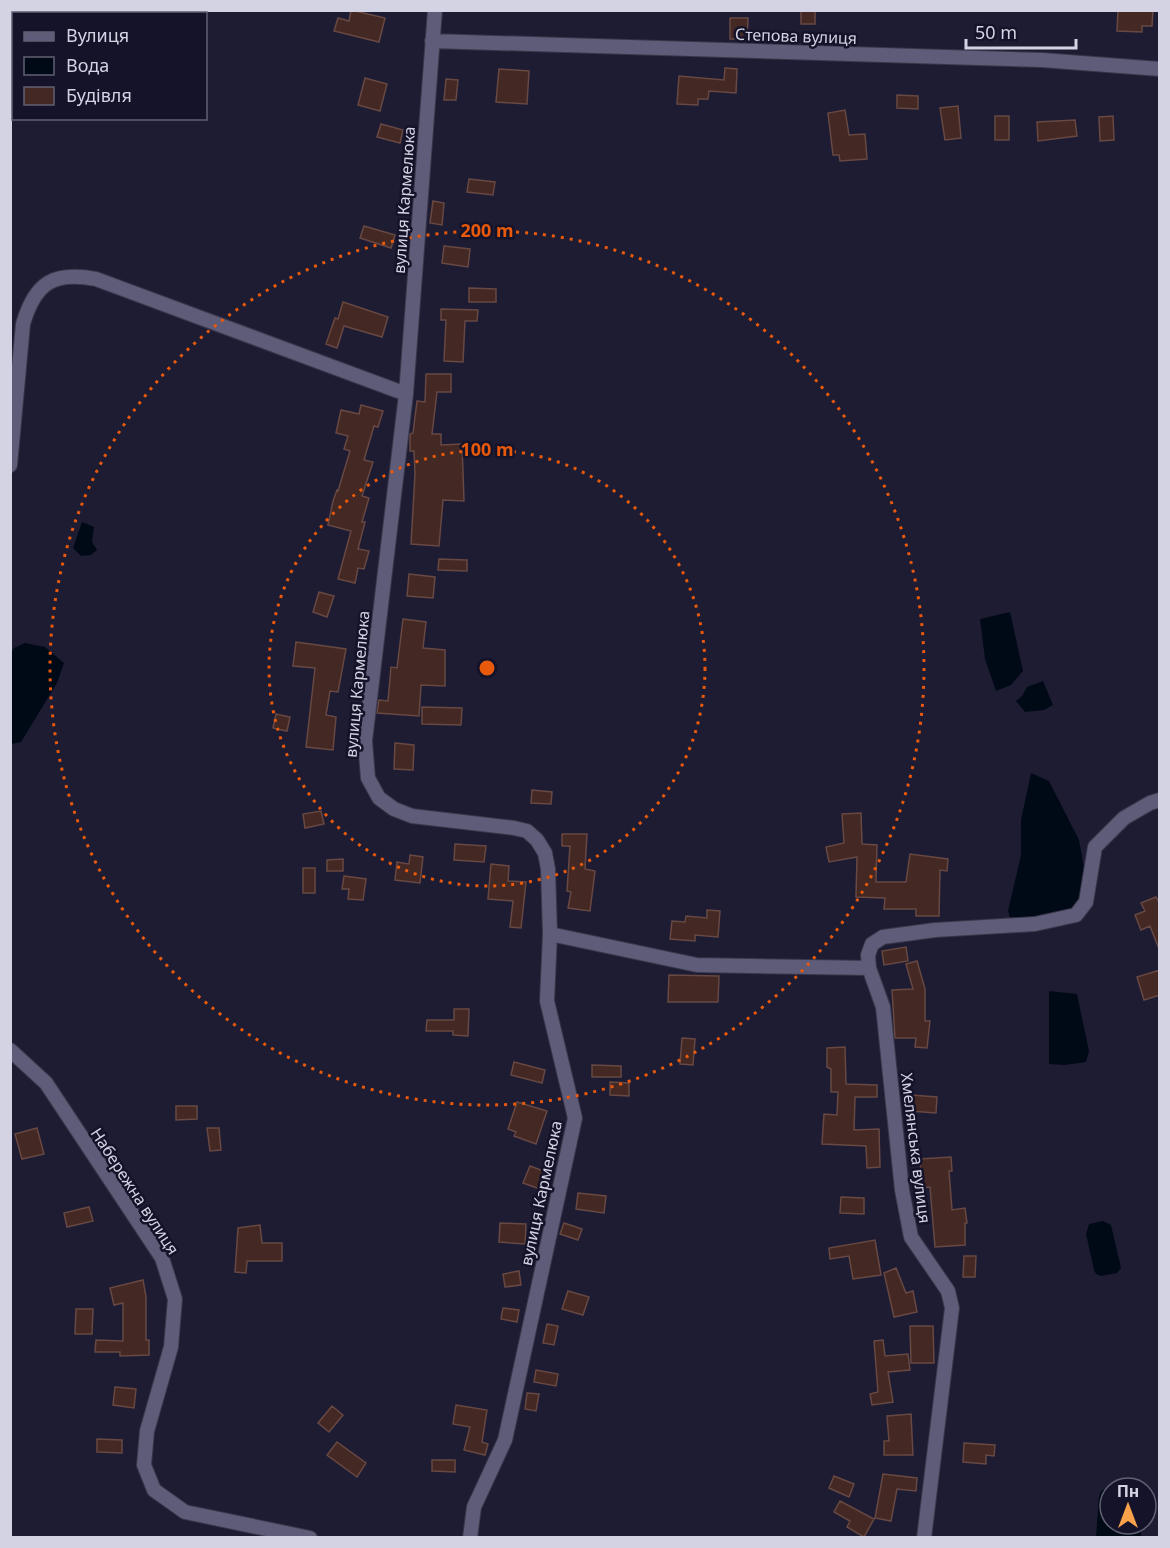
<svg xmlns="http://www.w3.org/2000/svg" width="1170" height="1548" viewBox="0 0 1170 1548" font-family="'Noto Sans',sans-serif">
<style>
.water{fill:#000a16}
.building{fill:#442823;stroke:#674843;stroke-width:1.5}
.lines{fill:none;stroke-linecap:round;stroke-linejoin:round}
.minor-casing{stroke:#39374a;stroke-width:16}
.minor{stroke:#5e5c78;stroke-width:14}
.ring{fill:none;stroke:#e8590c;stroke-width:3;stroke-dasharray:3 6}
.labels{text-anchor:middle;stroke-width:5;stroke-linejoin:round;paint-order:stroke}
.street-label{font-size:16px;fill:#d3d3e3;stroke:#151329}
.centre{fill:#e8590c;stroke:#151329;stroke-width:3}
.ring-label{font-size:18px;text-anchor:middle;font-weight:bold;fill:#e8590c;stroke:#151329;stroke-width:5;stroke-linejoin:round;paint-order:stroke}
</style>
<rect width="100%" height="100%" fill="#1e1c33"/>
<path class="water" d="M82,522L94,527L92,542L97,550L91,555L81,556L73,548Z
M1010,612L1023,671L1011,685L996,691L985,659L980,619Z
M25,643L45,647L64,663L57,683L21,742L12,744L11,751V653L14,648Z
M1043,681L1053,705L1044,710L1025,712L1016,701L1022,696L1027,687Z
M1031,773L1049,781L1079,840L1085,873L1079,900L1067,916L1011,920L1008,911L1021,855V820Z
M1049,991L1077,994L1089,1051L1086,1062L1065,1065L1049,1064Z
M1103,1221L1111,1225L1121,1268L1117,1273L1101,1276L1096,1274L1094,1270L1086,1234L1089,1224Z
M1108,1489H1110V1524H1141V1537H1096L1099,1496L1102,1490Z"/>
<path class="building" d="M351,10L385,18L379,42L334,31L338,18L349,21Z
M801,10H815V24H801Z
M1118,10H1153L1152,26H1142V32L1117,31Z
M730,18H748L747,39H730Z
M725,68L737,69L736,93L709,91L708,99H698V105L677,104L679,76L724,80Z
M499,69L529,71L527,104L496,102Z
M365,78L387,84L380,111L358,105Z
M446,79L458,80L456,100H444Z
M897,95L918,96V109L897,108Z
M958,106L961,138L945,140L940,108Z
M845,110L849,135L865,134L867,159L840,161L839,155H833L828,113Z
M995,116H1009V140H995Z
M1113,116L1114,140L1100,141L1099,117Z
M1075,120L1077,136L1038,141L1037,122Z
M381,124L403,130L400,143L377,137Z
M469,179L495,182L493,195L467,192Z
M433,201L444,203L442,225L430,223Z
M364,226L395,235L391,248L360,238Z
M444,246L470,249L468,267L442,263Z
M469,288L496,289V302H469Z
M343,302L388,317L382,337L344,326L337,348L326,344L335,318L338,319Z
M441,309L478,310L477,321H465L463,362L444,361L446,320H441Z
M426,374H451V392H437L432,434H441V445L462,444L464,501L443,500L439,546L411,544L415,474L414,451H410V434L413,433L417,401L425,402Z
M361,405L383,411L378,427L374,426L364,460L373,462L362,496L369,498L362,522H365L358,549L369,551L364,569L358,568L355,583L338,579L351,531L328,525L333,501L337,490L338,491L350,451L344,449L348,436L336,433L341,410L359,414Z
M439,559L467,560V571L438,570Z
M409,574L435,577L433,598L407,596Z
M319,592L334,596L327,617L313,612Z
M403,619L426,622L423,648L445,650V686L421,685L419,716L377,713L379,700L388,701L391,667L397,668Z
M296,642L346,649L338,692L330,691L326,715L336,717L333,750L306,747L315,668L293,666Z
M422,707L462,708L461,725L422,724Z
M276,714L290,717L287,731L273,728Z
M395,743L414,745L413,770L394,769Z
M532,790L552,792L551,804L531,803Z
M321,811L324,824L305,828L303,814Z
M861,813L862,844L877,845L876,882H906L910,854L948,859L947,871L940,870L939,916H916V909H884L885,898L856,897L857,857L829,862L826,847L844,843L842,814Z
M562,834H587L585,869L595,871L590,911L568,908L571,892L567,891L570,846H562Z
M455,844L486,846L484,862L454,860Z
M410,855L423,857L420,883L395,880L397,862L409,864Z
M343,859V871H327V860Z
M491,864L509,866L508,881L526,882L521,928L510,927L513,901L488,899Z
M303,868H315V893H303Z
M344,876L366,879L363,900L348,899L349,889H342Z
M1156,897L1160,904L1159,949L1150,926L1141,930L1135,915L1145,911L1141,903Z
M707,910L720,911L718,937L695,935V941L670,939L672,921L685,922L686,916L707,918Z
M906,947L908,961L884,965L882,951Z
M917,961L925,989V1021H930L927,1048L915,1047L916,1038H895L892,990L913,989L906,964Z
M1160,970V995L1144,1000L1137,977Z
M669,975L719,976L718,1002H668Z
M454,1009H469L468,1036L453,1035V1031H426L427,1020H454Z
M682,1038L695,1039L693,1065L680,1064Z
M845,1047L846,1084L877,1085V1097H855L854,1130L879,1129L880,1167L867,1168L866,1146L822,1144L824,1114L837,1115L838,1092H831V1069L827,1067V1048Z
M514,1062L545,1070L542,1083L511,1075Z
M592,1065L621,1066V1077H592Z
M610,1082L629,1083V1096L610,1095Z
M911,1095L937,1097L936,1113L910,1111Z
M517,1102L547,1111L536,1144L514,1136L516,1132L508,1129Z
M176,1106H197V1119L176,1120Z
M37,1128L44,1154L22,1159L15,1134Z
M207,1128H219L221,1150L210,1151Z
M951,1157L952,1171H949L952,1210L965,1208L967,1223H965V1245L935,1247L930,1187L922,1188L920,1159Z
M530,1166L546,1172L540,1189L523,1183Z
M578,1193L606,1196L604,1213L576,1209Z
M841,1197L864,1198V1214L840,1213Z
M89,1207L93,1221L67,1227L64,1213Z
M500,1223L526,1224L525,1244L499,1242Z
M564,1223L582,1229L578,1240L560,1234Z
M260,1225L262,1243H282V1261H247L246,1273L235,1272L238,1228Z
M875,1240L881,1275L853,1279L849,1256L830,1259L829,1248Z
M964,1256H976L975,1277H963Z
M896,1268L906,1293L913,1291L917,1312L894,1317L884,1273Z
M519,1271L521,1285L505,1287L503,1274Z
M143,1280L146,1297V1340H149V1355L120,1356V1352H95L96,1340L123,1341V1303L114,1305L110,1288Z
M568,1291L589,1297L583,1315L562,1309Z
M503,1308L519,1310L517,1322L501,1319Z
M76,1309H93L92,1334H75Z
M547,1324L558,1326L554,1345L543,1343Z
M910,1326H933L934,1363H911Z
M883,1340L885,1356L908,1354L910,1370L888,1372L893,1402L872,1405L870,1394L878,1392L874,1341Z
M536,1370L558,1374L556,1386L534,1382Z
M115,1387L136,1389L134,1408L113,1405Z
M527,1393L539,1394L536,1411L525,1409Z
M456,1405L487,1410L482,1442L488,1444L485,1455L464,1450L470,1427L453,1424Z
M332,1406L343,1415L329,1432L318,1423Z
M911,1414L913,1455H884V1441H889L887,1416Z
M97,1439L122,1440V1453L97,1452Z
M337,1442L366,1463L357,1477L327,1455Z
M964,1443L995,1445L994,1456L986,1455V1464L963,1462Z
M432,1460H455V1472L432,1471Z
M883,1474L917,1478L916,1491L897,1489L891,1521L875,1518Z
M834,1476L854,1484L849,1497L829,1488Z
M840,1501L874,1519L864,1537L847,1527L850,1521L834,1512Z"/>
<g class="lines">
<g class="minor-casing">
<path id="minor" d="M435,10L406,394L365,741L368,778L379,798L394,809L412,816L514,828L527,831L537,840L545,853L548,869L550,934L547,1001L575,1118L505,1440L474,1507L470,1538
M432,41L1042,60L1160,69
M10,465L23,324C35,283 53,271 96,279L406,394
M550,934L697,965L869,968
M10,1050L46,1083L162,1258L175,1299L171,1347L147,1431L144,1465L154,1490L185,1512L310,1538
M924,1538L952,1308L948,1291L911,1237L902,1190L883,1007L869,968L868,955L872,944L883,937L935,930L1035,924L1076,915L1086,902L1095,847L1124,818L1150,803L1160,800"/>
</g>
<use href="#minor" class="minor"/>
</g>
<g class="ring">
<circle cx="487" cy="668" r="218"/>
<circle cx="487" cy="668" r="437"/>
</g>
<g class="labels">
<g class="street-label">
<text transform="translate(796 36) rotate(2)" y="6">Степова вулиця</text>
<text transform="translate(404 200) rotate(-86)" y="6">вулиця Кармелюка</text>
<text transform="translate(357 684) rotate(-85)" y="6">вулиця Кармелюка</text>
<text transform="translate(916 1148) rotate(83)" y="6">Хмелянська вулиця</text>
<text transform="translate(135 1191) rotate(57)" y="6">Набережна вулиця</text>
<text transform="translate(541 1193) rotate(-78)" y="6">вулиця Кармелюка</text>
</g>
</g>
<circle cx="487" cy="668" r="9" class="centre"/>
<g class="ring-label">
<text x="487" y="237">200 m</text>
<text x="487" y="456">100 m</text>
</g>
<rect width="1170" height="1548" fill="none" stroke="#d3d3e3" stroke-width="24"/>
<rect x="12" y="12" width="195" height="108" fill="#151329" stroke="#616073" stroke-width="1.5"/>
<rect x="24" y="32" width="30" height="9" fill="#5e5c78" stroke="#616073" stroke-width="1.5"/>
<text x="66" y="42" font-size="18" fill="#d3d3e3">Вулиця</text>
<rect x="24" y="57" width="30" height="18" fill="#000a16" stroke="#616073" stroke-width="1.5"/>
<text x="66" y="72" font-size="18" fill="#d3d3e3">Вода</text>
<rect x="24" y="87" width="30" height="18" fill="#442823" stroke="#616073" stroke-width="1.5"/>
<text x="66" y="102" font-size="18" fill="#d3d3e3">Будівля</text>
<g transform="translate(1128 1506)"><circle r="28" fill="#151329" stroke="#616073" stroke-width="1.5"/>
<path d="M0-4.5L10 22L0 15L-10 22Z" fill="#f7a14a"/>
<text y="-9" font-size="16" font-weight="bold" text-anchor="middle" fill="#d3d3e3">Пн</text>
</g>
<path d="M966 39v9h110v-9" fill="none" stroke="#d3d3e3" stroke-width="3"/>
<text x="975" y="39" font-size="18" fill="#d3d3e3" stroke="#151329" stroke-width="4.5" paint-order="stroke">50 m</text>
</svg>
